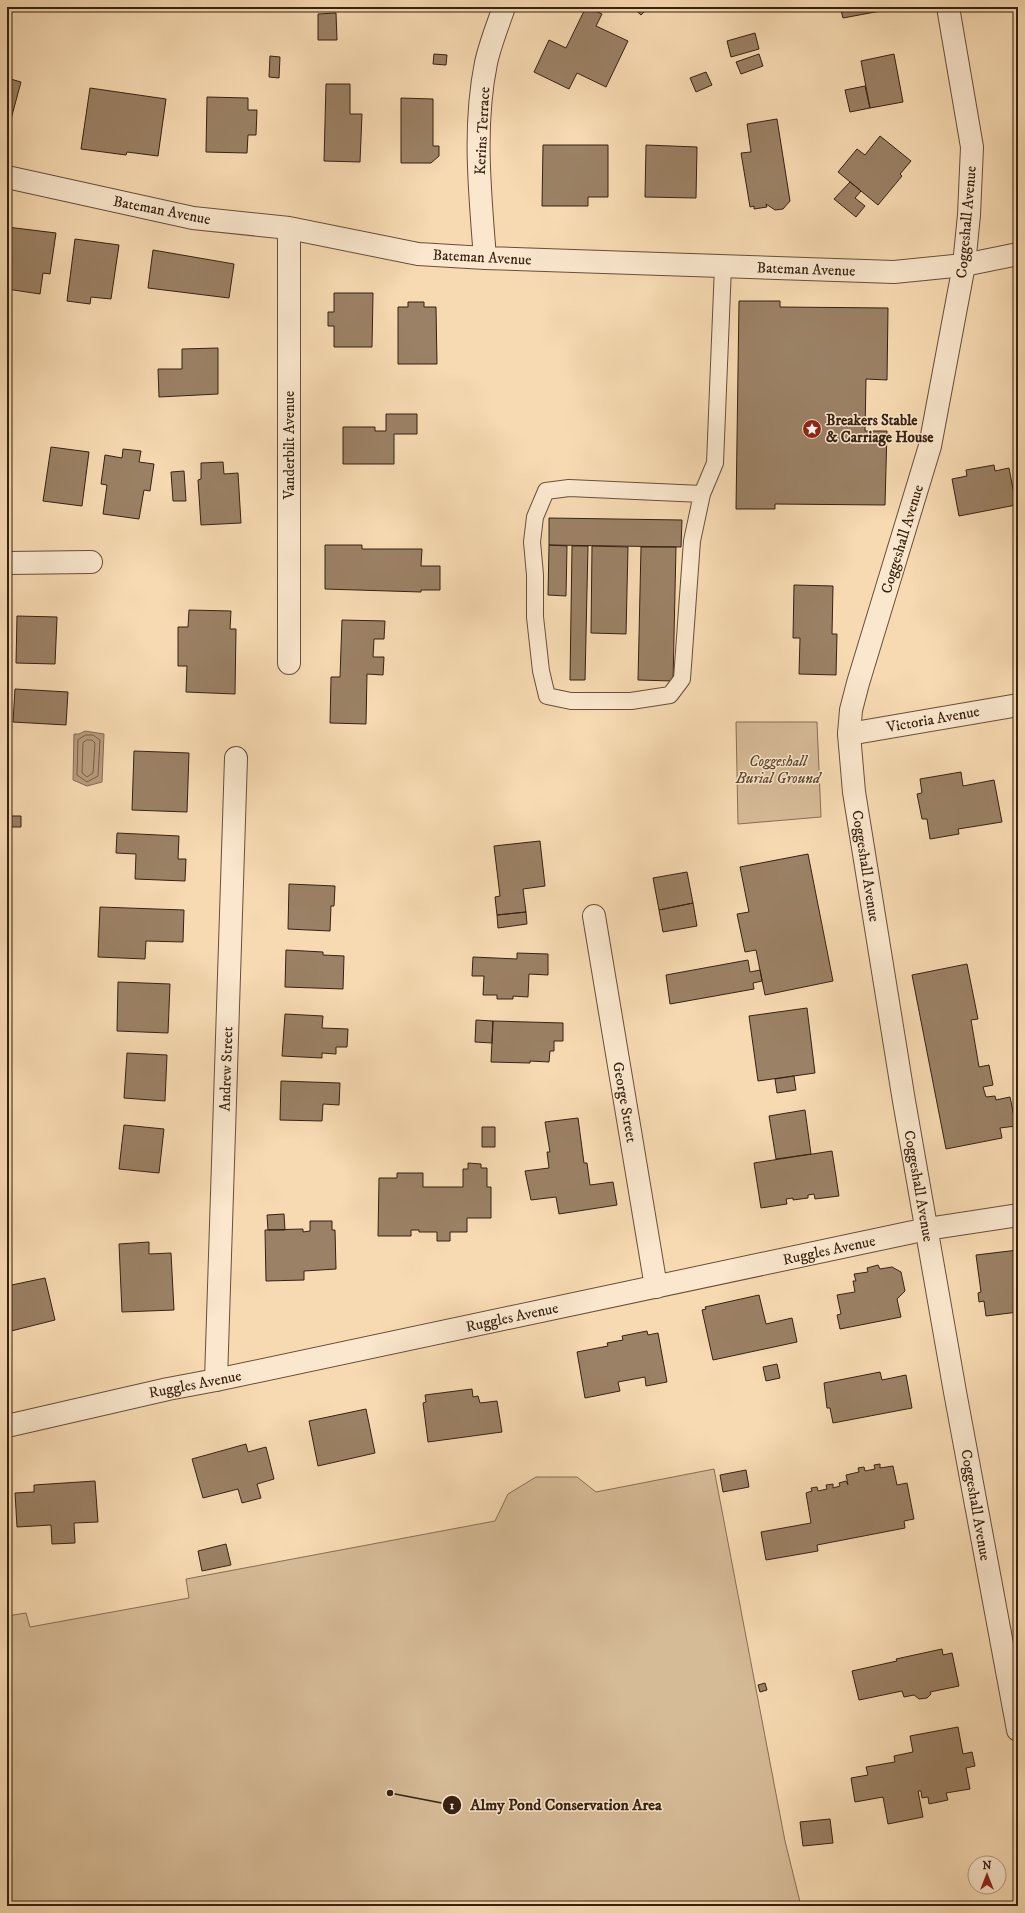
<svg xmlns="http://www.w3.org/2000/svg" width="1025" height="1913" viewBox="0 0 1025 1913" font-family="'IM FELL DW Pica',serif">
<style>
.green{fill:#d6bb97;stroke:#866e54}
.water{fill:#b69b7b;stroke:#836a51}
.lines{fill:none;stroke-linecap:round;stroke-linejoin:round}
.shore{stroke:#765e46;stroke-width:1}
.building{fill:#9b8165;stroke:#372111}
.service-casing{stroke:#674f39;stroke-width:18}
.minor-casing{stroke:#674f39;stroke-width:24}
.tertiary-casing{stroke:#674f39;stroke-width:24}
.service{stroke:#fae7cd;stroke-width:16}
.minor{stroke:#fae7cd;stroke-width:22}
.tertiary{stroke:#fae7cd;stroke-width:22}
.labels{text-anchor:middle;stroke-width:3;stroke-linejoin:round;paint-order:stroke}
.street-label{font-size:15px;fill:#372111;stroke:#fae7cd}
.poi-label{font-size:15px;font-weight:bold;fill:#372111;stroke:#fae7cd;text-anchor:start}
.park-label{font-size:15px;font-style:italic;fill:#5f4832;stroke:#fae7cd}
.leader{fill:none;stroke:#372111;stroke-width:1.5}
.callout-dot{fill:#372111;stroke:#fae7cd;stroke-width:1.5}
.mark-label{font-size:12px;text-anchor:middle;font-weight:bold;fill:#fff}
.callout-label{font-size:16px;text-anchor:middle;font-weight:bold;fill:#372111;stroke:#fae7cd;stroke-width:3;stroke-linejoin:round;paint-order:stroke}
</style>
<rect width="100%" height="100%" fill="#f7dab2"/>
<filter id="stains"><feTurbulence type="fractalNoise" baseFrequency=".005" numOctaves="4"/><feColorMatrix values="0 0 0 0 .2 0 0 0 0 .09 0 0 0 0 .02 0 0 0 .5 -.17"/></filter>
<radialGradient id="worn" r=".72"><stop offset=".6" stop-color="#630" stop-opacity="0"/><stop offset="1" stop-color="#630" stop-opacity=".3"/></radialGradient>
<path class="green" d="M736,722H817L821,817L738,824Z
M714,1469L785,1841L801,1906H7V1616L26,1613L30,1627L189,1598L186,1579L495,1521L508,1494L536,1477H577L596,1492Z"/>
<path class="water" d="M85,731L104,734L102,782L87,786L73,780L74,734H79Z"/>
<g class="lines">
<path class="shore" d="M86,735H93L100,740L98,776L87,782L77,775L78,740Z
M87,740H92L95,743L93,773L87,777L82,773L83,743Z"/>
</g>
<path class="building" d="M586,7L602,14L596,26L628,41L606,87L577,73L569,89L534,72L549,40L566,48Z
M632,7H649L641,15Z
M840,7H886V10L843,18Z
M336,13L337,40H318V14Z
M755,33L759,49L731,57L727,41Z
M434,54L447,55L446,65L433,64Z
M759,54L763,66L741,74L736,62Z
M894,54L903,102L870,108L861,61Z
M270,56L280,57L279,78L269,77Z
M706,72L712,85L696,92L690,78Z
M7,78L21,82L11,119L7,117Z
M326,84H350V114H362L360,162L324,161Z
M865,86L870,108L850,112L845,90Z
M90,88L166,99L158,156L127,152L126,155L81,149Z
M207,97L248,98V110H257L256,135H248L247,153L206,152Z
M401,98L433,99V146H439V156L431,163H401Z
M777,119L790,201L783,209L775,210L766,204L767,207L754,209V206L750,207L741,153L751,152L747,124Z
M880,136L911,161L900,174L902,176L878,205L838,172L857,149L865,155Z
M543,145H608V197H588V206H542Z
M646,145L697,147L696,198L645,197Z
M850,182L861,191L855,198L865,206L856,217L834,199Z
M7,227L56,233L50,274L43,273L40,294L7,289L9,269H7Z
M75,239L119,245L111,299L91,297L90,304L67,301Z
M153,250L234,264L229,298L148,288Z
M334,293H373L372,347H334V326H328V312H334Z
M739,301H780V307L888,308L887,380L866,379L865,431H887L885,505L775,504V509H736Z
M408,302H424V307H436L437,364H398V307H408Z
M218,348V394L159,397L158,369H182V349Z
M386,414H417V434H394V464H343V427H375V431H386Z
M51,447L89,452L82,506L43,501Z
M123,449L141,451L139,462L154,464L150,491L144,490L139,519L103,514L107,485L101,484L105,455L122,458Z
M223,462L224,474L238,473L241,523L201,525L198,480L201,479V463Z
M994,465L995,471L1009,468L1016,505L959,516L952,479L967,476L966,470Z
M184,471L186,501H173L171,472Z
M549,518L682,520L681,547L549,545Z
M325,545H362V549H422L421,566H440V590H421V592L325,589Z
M549,545L567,546L566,596L548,595Z
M572,546H588L585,680H570Z
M592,546L628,547L626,634L591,633Z
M641,547H676L673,681L638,680Z
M794,585L833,586L832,634H837L836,675L799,674L800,638H793Z
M189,610L231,611L230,629H236L235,694L186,692L187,666H178V627H188Z
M17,616L57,617L55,664L16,663Z
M342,620L385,621L384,639H374L373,657H384L383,675L367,674L366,724L330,723L331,677H340Z
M15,689L68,692L66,725L13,722Z
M134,751L189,753L187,812L132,810Z
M961,772L963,786L994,780L1002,822L958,829L959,834L930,839L927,819H922L917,794L922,793L920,779Z
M7,816H21V827H7Z
M117,833L179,836L178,859H186L185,881L135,879L136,854L116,853Z
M540,841L545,886L523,889L526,912L497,915L495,897L500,896L494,846Z
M808,854L833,981L765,995L756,950L745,952L737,914L749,912L740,867Z
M687,872L693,903L659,910L653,878Z
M289,884L335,886L334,906H331L330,931L288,929Z
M693,903L697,926L663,932L659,910Z
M100,907L184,910L183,942L146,941L145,959L98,957Z
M526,912L527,924L498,928L497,915Z
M286,950L323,952V955L344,956L343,989L285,987Z
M517,953L548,954V975L529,974L528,997L513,996V999H497V995H483L484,976H472L473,957L517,959Z
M748,960L750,972L760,970L762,981L753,983L754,989L670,1004L666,975Z
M967,964L978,1019L971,1020L979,1067L989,1065L993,1085L983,1087L986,1097L995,1096L996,1100L1010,1097L1016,1126L1000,1128L1002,1138L946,1149L912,975Z
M118,982L170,984L168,1033L117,1031Z
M807,1008L815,1073L758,1081L749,1016Z
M285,1014L323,1016L322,1028L348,1029L347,1047H336V1054L322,1053V1058L282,1056Z
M476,1020L493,1021L492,1043L475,1042Z
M493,1021L563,1023V1041H554V1051H550L549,1062L530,1061V1063L491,1062Z
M127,1053L167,1055L165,1101L124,1098Z
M794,1076L796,1090L777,1093L775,1079Z
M281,1081L340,1083L339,1105L323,1104L322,1121L280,1120Z
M805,1110L811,1154L776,1159L769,1116Z
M578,1118L584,1163H587L590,1185L613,1182L617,1205L559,1214L556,1197L531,1200L525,1171L549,1168L547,1152H550L545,1122Z
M124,1125L164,1129L159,1173L119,1169Z
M482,1127H495V1147H482Z
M832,1151L839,1196L815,1199L814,1194L808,1195V1198L793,1200V1198L786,1199L787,1204L761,1208L754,1163Z
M468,1163L481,1164V1168H487V1187H491V1218H467V1232H450V1241H437V1232H419V1230H411V1236H378L379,1178H397V1173H423V1187H463V1169H468Z
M284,1214L285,1230H268L267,1215Z
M310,1221H332V1230H335L336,1269L304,1271V1280L266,1281L265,1230L303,1229V1232L310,1231Z
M149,1242V1254L171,1253L174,1310L122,1312L119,1244Z
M1018,1250V1312L986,1316L984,1301L979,1302L978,1293L981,1292L976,1255Z
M878,1265L880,1269L892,1267L901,1272L905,1291L897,1299L901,1317L840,1329L837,1315L841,1314L837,1295L855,1292L853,1281H856L854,1274L868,1272L867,1268Z
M45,1278L55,1320L7,1332V1286Z
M759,1295L766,1324L792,1318L797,1342L713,1360L702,1310L706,1309L705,1307Z
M647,1331L648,1335L658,1333L667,1382L646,1386L645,1377L618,1382L620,1391L585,1398L577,1352L608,1346L607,1343L623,1340L622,1336Z
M777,1364L780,1378L766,1381L763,1367Z
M880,1372L882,1380L906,1375L912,1408L833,1423L830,1408H827L824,1383Z
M472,1389L473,1397L478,1396L480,1403L497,1401L502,1432L428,1442L423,1403L426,1402L425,1395Z
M366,1409L375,1453L318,1466L309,1421Z
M246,1444L248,1452L266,1447L274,1479L257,1484L261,1498L242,1503L238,1489L203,1498L192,1459Z
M880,1464V1468L893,1466L897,1485L907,1483L914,1519L904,1521L905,1528L817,1545L818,1551L766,1560L761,1532L811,1523L806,1493L812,1491L811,1488L817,1487L818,1491L827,1489L826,1485L833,1484V1488L840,1486L839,1483L846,1481L848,1485L846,1475L859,1472L858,1468L864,1467L865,1471L875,1469L874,1465Z
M746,1470L749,1487L723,1492L720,1475Z
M95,1481L98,1522L74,1523L75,1543L52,1544L51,1525L17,1527L15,1493L34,1492V1485Z
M226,1544L231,1565L202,1571L198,1551Z
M942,1649L943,1655L952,1653L959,1686L930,1692L931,1694L927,1698L919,1699L914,1695L904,1697L902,1691L859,1700L852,1671L897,1661L896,1659Z
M765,1683L767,1690L760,1692L758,1685Z
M958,1727L963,1754L972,1752L975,1766L966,1768L970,1789L946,1793L948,1800L929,1804L928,1797L922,1798L921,1791H918L923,1817L888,1824L883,1797L855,1802L851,1778L868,1775L866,1767L895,1762L894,1756L913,1752L910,1736Z
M830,1819L833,1843L803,1846L800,1822Z"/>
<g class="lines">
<g class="service-casing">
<path id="service" d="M569,488L702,494L692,541L682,679L670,695L631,701H571L547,696L541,671L535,617V575L532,542L535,517L546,491Z
M702,494L715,463L723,266"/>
</g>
<g class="minor-casing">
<path id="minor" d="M7,177L193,218L289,228L418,254L485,258L894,272L964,265L1018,254
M485,258C480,193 473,127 486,63C490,44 498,25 504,7
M7,563L91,562
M289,663V228
M849,734L1018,705
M594,916L656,1287
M216,1380L236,758"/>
</g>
<g class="tertiary-casing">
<path id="tertiary" d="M948,7L972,147L969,215L964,265L930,446L858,683L851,710L849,734L854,792L904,1101L955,1392L1018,1730
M7,1426L168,1389L216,1380L927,1229L1018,1215"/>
</g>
<use href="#service" class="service"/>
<use href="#minor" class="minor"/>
<use href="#tertiary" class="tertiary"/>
</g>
<defs>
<g id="sight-disc" transform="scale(1)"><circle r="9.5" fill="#8f2418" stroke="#fae7cd"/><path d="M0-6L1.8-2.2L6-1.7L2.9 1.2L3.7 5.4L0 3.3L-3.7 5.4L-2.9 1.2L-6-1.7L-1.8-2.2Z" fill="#fff"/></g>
</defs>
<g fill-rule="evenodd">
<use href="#sight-disc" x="812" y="429"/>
</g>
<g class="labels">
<g class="street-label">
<text transform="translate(482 131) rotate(-87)" y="5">Kerins Terrace</text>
<text transform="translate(162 210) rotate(11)" y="5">Bateman Avenue</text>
<text transform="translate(966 222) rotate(-85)" y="5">Coggeshall Avenue</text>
<text transform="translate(482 257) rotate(3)" y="5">Bateman Avenue</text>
<text transform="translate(806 269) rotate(2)" y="5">Bateman Avenue</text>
<text transform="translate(289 445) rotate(-90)" y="5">Vanderbilt Avenue</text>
<text transform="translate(902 539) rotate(-73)" y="5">Coggeshall Avenue</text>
<text transform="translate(933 719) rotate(-10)" y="5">Victoria Avenue</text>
<text transform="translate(866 866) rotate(81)" y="5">Coggeshall Avenue</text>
<text transform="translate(226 1069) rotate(-88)" y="5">Andrew Street</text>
<text transform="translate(625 1102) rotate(80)" y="5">George Street</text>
<text transform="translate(919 1186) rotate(80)" y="5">Coggeshall Avenue</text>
<text transform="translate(829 1250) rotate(-12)" y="5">Ruggles Avenue</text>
<text transform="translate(512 1317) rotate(-12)" y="5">Ruggles Avenue</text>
<text transform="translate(195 1384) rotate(-11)" y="5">Ruggles Avenue</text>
<text transform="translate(976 1505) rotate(80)" y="5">Coggeshall Avenue</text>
</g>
<g class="poi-label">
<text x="826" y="425">Breakers Stable<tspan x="826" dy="17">&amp; Carriage House</tspan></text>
</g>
<g class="park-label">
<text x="778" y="766">Coggeshall<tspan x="778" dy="17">Burial Ground</tspan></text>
</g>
</g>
<path class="leader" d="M390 1793L452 1805"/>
<g class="callout-dot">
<circle cx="390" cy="1793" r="4"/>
<circle cx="452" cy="1805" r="10"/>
</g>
<g class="mark-label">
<text x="452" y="1809">1</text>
</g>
<g class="callout-label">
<text x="566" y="1810">Almy Pond Conservation Area</text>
</g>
<rect width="1025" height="1913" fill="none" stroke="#f7dab2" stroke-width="24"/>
<rect x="8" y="8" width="1009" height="1897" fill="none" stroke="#372111" stroke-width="2"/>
<rect x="12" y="12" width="1001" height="1889" fill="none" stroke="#372111"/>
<g transform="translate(987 1875)"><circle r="19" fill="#fae7cd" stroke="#ac9882"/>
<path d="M0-3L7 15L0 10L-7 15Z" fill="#8f2418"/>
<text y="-6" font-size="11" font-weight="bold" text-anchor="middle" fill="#372111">N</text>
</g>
<rect width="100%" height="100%" filter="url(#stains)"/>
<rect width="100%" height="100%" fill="url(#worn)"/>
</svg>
